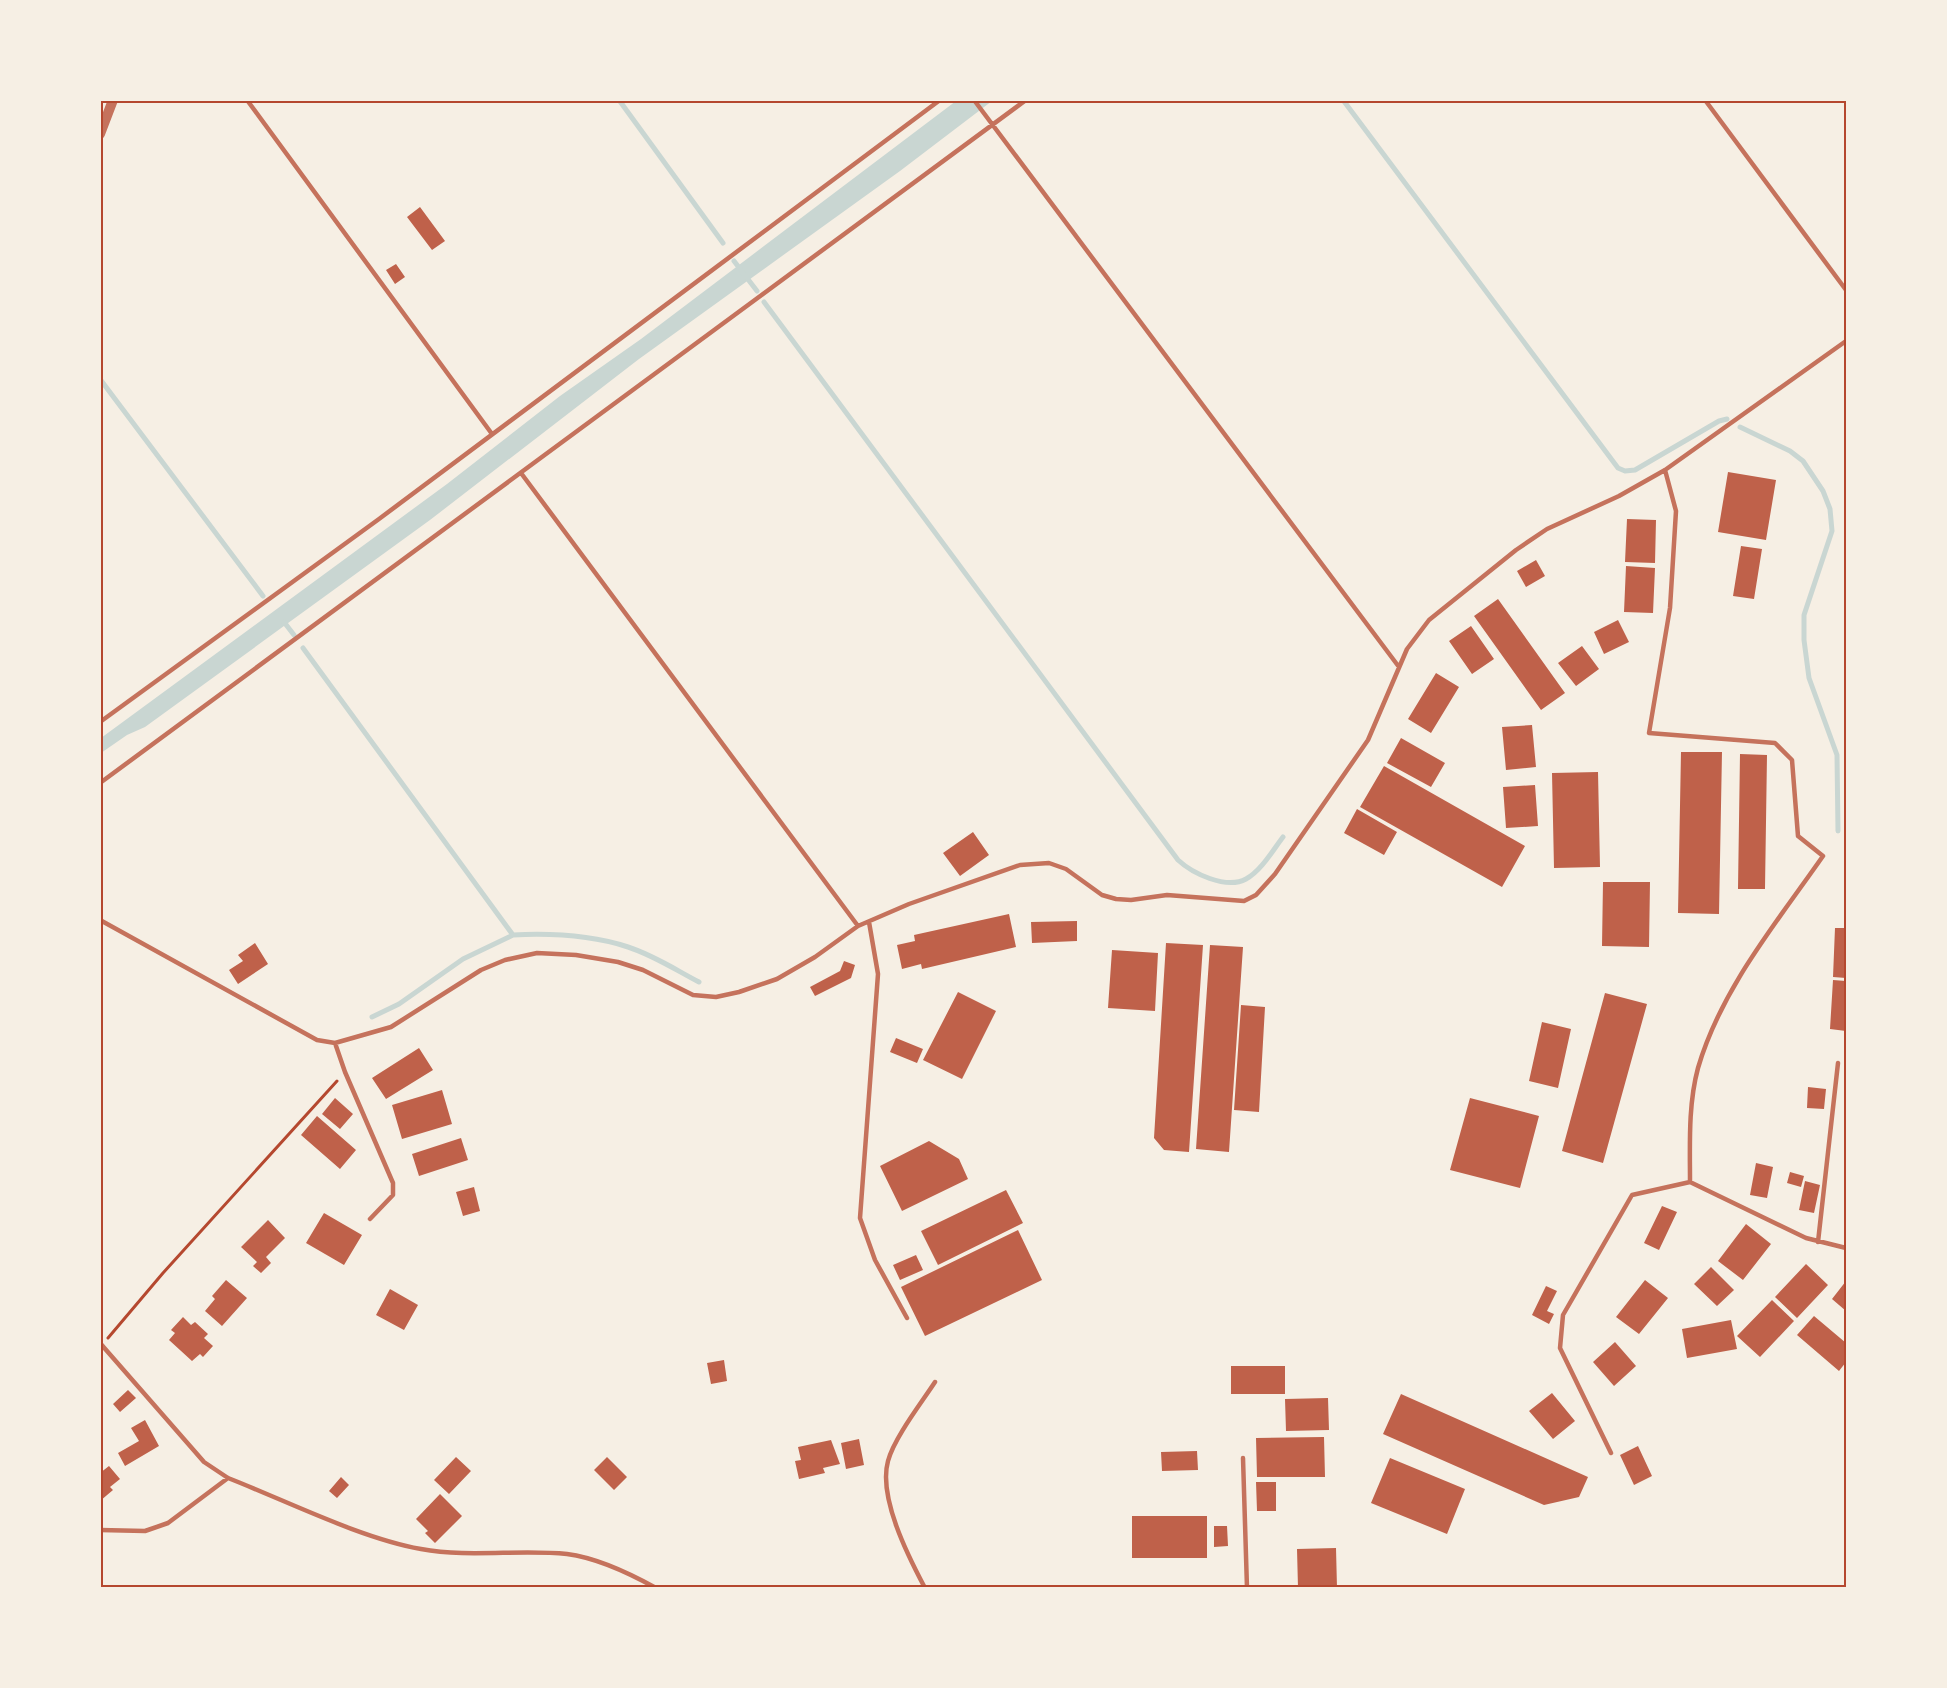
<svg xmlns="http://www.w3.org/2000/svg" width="1947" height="1688" viewBox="0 0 1947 1688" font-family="'Roboto Serif',serif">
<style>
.water{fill:#c9d6d2}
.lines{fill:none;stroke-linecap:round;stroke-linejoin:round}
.stream{stroke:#c9d6d2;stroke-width:5}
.building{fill:#bf614a}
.path{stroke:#b5482f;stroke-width:3}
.service{stroke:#c5725c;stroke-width:4.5}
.tertiary{stroke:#c5725c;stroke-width:10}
.neatline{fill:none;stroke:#b5482f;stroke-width:2}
</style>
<rect width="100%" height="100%" fill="#f6efe4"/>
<path class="water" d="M956,101H992L900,171L639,359L430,520L145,727L127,735L101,753V738L447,484L560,396L641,339Z"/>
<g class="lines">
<path class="stream" d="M619,100L723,243
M1343,100L1618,468L1625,471L1635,470L1719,421L1727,419
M734,261L757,291
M764,302L1178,860C1192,873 1226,890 1246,879C1261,871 1273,850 1283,837
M100,379L263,596
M1740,427L1790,451L1803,461L1823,491L1830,509L1832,531L1804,615V640L1809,678L1837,755L1838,831
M284,622L294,635
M303,648L513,935C552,933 591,935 628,947C653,955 676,970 699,982
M372,1017L399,1004L463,959L513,935"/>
</g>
<path class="building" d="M420,207L445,241L432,250L407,217Z
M396,264L405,277L395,284L386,270Z
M1728,472L1776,480L1766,540L1718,532Z
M1627,519L1656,520L1655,563L1625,562Z
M1741,546L1762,549L1754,599L1733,596Z
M1536,560L1545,576L1526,587L1517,571Z
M1626,566L1655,568L1653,613L1624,612Z
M1498,599L1565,693L1541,710L1474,616Z
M1618,620L1629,642L1604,654L1594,632Z
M1471,626L1494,659L1472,674L1449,641Z
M1582,646L1599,669L1576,686L1558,663Z
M1436,673L1459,687L1431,733L1408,719Z
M1532,725L1536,767L1506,770L1502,727Z
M1401,738L1445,763L1431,787L1387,763Z
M1681,752H1722L1719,914L1678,913Z
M1740,754L1767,755L1765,889H1738Z
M1384,766L1525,846L1502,887L1360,807Z
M1598,772L1600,867L1554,868L1552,773Z
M1535,785L1538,826L1506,828L1503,787Z
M1357,809L1397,832L1384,855L1344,833Z
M973,832L989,855L960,876L943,853Z
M1603,882H1650L1649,947L1602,946Z
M1009,914L1016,947L922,969L921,964L902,969L897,945L915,941L914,935Z
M1077,921V941L1032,943L1031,922Z
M1835,928H1846V978L1833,977Z
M255,943L268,964L238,984L229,970L243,961L238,955Z
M1166,943L1203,945L1189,1152L1164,1150L1154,1138Z
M1210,945L1243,947L1229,1152L1196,1149Z
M1112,950L1158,953L1155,1011L1108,1008Z
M844,961L855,965L851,978L815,996L810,987L840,971Z
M1833,980L1846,981V1031L1830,1029Z
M958,992L996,1011L962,1079L923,1060Z
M1605,993L1647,1004L1603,1163L1562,1151Z
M1241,1005L1265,1007L1259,1112L1234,1110Z
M1542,1022L1571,1029L1558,1088L1529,1081Z
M896,1038L923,1049L917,1063L890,1052Z
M419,1048L433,1070L386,1099L372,1078Z
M1808,1087L1826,1089L1824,1109L1807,1108Z
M442,1090L452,1124L402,1139L392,1105Z
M335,1098L353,1114L340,1129L322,1114Z
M1470,1098L1539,1116L1520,1188L1450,1170Z
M317,1116L356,1150L340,1169L301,1135Z
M461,1138L468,1160L419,1176L412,1154Z
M929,1141L959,1159L968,1179L902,1211L880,1166Z
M1756,1163L1773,1167L1767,1198L1750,1195Z
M1790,1172L1804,1176L1801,1187L1787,1183Z
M1805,1181L1820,1185L1814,1213L1799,1210Z
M474,1187L480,1211L463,1216L456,1192Z
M1006,1190L1023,1223L938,1265L921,1231Z
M1662,1206L1677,1212L1659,1250L1644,1243Z
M324,1213L362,1235L344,1265L306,1243Z
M268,1220L285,1238L266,1257L271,1263L261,1273L253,1266L257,1262L241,1247Z
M1746,1224L1771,1244L1743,1280L1718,1261Z
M1018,1230L1042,1280L925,1336L901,1287Z
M916,1255L923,1270L900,1280L893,1265Z
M1806,1264L1828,1285L1797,1318L1775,1297Z
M1711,1267L1734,1290L1717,1306L1694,1284Z
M226,1280L247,1298L222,1326L205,1311L215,1299L212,1296Z
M1645,1280L1668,1298L1639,1334L1616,1317Z
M1846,1281V1311L1832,1299Z
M1546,1286L1557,1291L1547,1311L1554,1314L1549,1324L1532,1315Z
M390,1289L418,1305L404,1330L376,1315Z
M1772,1300L1794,1321L1760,1357L1737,1336Z
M1814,1316L1846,1343V1362L1839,1371L1797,1335Z
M183,1317L191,1325L195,1322L208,1334L204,1338L213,1346L203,1357L200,1354L192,1361L169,1340L175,1333L171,1330Z
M1731,1320L1737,1349L1687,1358L1682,1329Z
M1615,1342L1636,1366L1614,1386L1593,1362Z
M724,1360L727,1381L711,1384L707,1363Z
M1231,1366H1285V1394H1231Z
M128,1390L136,1398L120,1412L113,1404Z
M1552,1393L1575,1421L1553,1439L1529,1411Z
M1401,1394L1588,1477L1579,1497L1544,1505L1383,1434Z
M1328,1398L1329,1430L1286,1431L1285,1399Z
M145,1420L159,1446L125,1466L118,1453L139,1441L131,1428Z
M1324,1437L1325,1477H1257L1256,1438Z
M859,1439L864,1465L846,1469L841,1443Z
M831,1440L840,1464L823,1468L825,1473L799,1479L795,1461L801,1460L798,1447Z
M1638,1446L1652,1476L1634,1485L1620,1455Z
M1197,1451L1198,1470L1162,1471L1161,1452Z
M456,1457L471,1471L449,1494L434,1480Z
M607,1457L627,1477L614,1490L594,1470Z
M1390,1458L1465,1489L1447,1534L1371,1503Z
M109,1466L120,1479L110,1487L113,1490L100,1501V1473Z
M341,1477L349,1485L337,1498L329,1491Z
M1256,1482H1276V1511H1257Z
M440,1494L462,1516L435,1543L425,1533L428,1531L416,1519Z
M1132,1516H1207V1558H1132Z
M1214,1526H1227L1228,1546L1214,1547Z
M1336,1548L1337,1588H1298L1297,1549Z"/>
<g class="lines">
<path class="path" d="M108,1338L163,1273L337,1081"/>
<path class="service" d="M247,100L492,434
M974,100L1399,667
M1705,100L1846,290
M1665,470L1676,511L1670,608L1649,733L1775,743L1792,760L1798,836L1823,856C1777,922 1721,989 1698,1068C1688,1105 1690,1145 1690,1182
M521,473L858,926
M100,722L379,519L940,100
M100,783L1026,100
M100,920L317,1040L335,1043L391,1027L481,970L505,960L537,953L576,955L618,962L643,970L693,995L716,997L739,992L777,979L815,957L858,926L909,904L1020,865L1049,863L1066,869L1102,895L1116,899L1131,900L1167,895L1244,901L1256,895L1275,874L1368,740L1407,649L1429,620L1516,550L1547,529L1619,496L1665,470L1846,341
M869,922L878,974L860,1218L875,1260L907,1318
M335,1043L345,1072L393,1183V1195L370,1219
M1818,1242L1838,1063
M100,1343L204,1462L228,1478C287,1501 360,1538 421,1549C469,1558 519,1549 567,1554C598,1558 629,1573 656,1588
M1611,1453L1560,1348L1563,1315L1632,1195L1690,1182L1806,1238L1846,1248
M1243,1458L1247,1588
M100,1530L145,1531L168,1523L228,1478
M925,1588C908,1556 878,1497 888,1461C894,1438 922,1402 935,1382"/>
<path class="tertiary" d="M100,134L113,100"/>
</g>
<rect width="1947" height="1688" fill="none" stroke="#f6efe4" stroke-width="204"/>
<rect x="102" y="102" width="1743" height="1484" class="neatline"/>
</svg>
